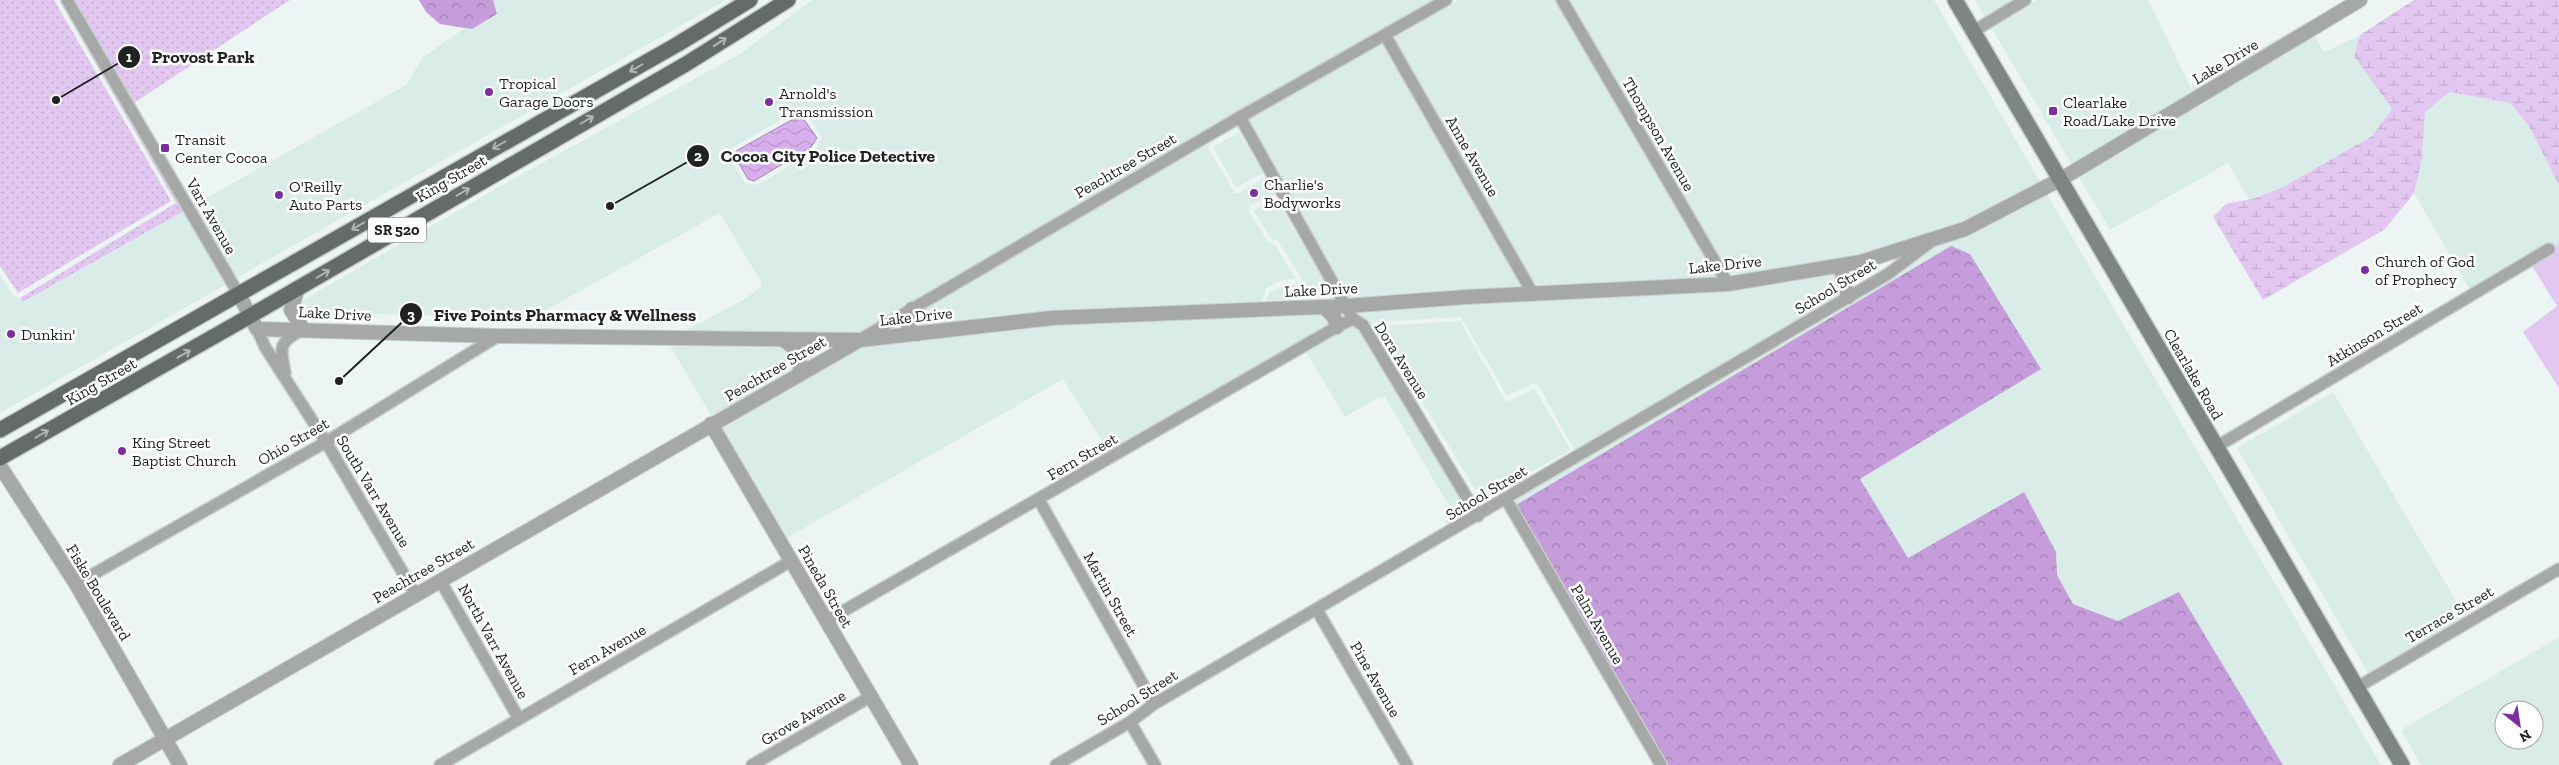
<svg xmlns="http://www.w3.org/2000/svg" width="2559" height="765" viewBox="0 0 2559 765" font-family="'Zilla Slab',serif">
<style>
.built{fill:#daece8;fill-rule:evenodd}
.grass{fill:#e2c8f0}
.forest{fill:url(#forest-crowns)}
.wetland{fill:url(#wetland-marsh)}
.park{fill:url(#park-dots)}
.water{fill:url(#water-waves);stroke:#a085b0}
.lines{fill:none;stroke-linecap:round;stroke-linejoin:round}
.minor-casing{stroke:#c7cfcd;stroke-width:14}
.tertiary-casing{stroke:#c7cfcd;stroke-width:16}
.secondary-casing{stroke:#c7cfcd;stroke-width:18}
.primary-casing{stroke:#c7cfcd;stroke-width:18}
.minor{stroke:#a5a8a7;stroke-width:11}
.tertiary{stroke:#a5a8a7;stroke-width:14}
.secondary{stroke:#7f8583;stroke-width:15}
.primary{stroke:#656b6a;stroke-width:15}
.oneway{stroke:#b2b5b4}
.poi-dot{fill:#7d2e9e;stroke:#fff;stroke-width:2}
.labels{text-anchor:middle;stroke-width:5;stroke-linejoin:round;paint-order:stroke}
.shield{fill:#fff;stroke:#626464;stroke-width:1}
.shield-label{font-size:15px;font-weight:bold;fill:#1f2221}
.street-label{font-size:16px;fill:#1f2221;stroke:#fff}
.poi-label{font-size:16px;fill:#1f2221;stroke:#fff;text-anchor:start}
.leader{fill:none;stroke:#1f2221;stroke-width:2}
.callout-dot{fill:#1f2221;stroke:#fff;stroke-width:2}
.mark-label{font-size:15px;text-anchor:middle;font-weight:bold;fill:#fff}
.callout-label{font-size:18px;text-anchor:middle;font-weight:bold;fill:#1f2221;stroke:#fff;stroke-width:5;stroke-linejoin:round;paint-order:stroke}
</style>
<defs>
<pattern id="forest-crowns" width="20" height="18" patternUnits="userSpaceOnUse" patternTransform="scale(1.25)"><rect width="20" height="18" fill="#c59dda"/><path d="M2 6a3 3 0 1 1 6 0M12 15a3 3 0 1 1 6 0" fill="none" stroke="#9f80b0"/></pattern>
<pattern id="wetland-marsh" width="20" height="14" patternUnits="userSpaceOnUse" patternTransform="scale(1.25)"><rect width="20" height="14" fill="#e2c8f0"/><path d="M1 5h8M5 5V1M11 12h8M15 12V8" fill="none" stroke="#c1acce"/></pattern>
<pattern id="park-dots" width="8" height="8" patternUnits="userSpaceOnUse" patternTransform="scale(1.25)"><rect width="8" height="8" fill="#e2c8f0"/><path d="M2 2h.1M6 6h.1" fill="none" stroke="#c1acce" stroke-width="1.8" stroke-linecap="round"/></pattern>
<pattern id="water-waves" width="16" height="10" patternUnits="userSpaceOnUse" patternTransform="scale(1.25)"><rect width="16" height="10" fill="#d8afed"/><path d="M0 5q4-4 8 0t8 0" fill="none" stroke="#b996cb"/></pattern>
</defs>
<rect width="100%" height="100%" fill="#ecf5f3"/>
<path class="built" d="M493,0H726L236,278L194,205L406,85L423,57L465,28L472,29L497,15Z
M812,0H1434L912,302L910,301L908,305L858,334L783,333L780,331L779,333L683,332L743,300L761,287V282L722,217L718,214L532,318L298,312V303L513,179L740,54ZM795,112L807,115L822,137L814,151L757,185L745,183L730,158L733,147Z
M1459,0H1556L1718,278L1536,287L1393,38Z
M1568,0H1934L2041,183L1962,224L1860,256L1730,277Z
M1975,0H2013L1985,17Z
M2037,0H2148L2191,88L2307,22L2308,24L2072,165L1991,27Z
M2314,34L2324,52L2360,35L2354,56L2392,109L2372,136L2283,187L2249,199L2228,163L2110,230L2078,176Z
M1383,43L1524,288L1349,300L1248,120Z
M2451,92L2510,103L2529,126L2559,185V242L2555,248L2551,241L2469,289L2414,193L2422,159L2425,112Z
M1239,126L1240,127L1210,142L1209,149L1235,193H1239L1267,176L1277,194L1251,205L1249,211L1268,242L1275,245L1296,279L1283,280L1266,288L1261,304L914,326L913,319L916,314Z
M1239,132L1263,173L1236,188L1213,147Z
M2047,194L2381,765H2283L2179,592L2118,621L2073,604L2057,575L2056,552L2024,492L1908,559L1860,479L2040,368L1970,254L1516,505L1514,501L1854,302L1891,278L1933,247L1986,226Z
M1276,199L1334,297L1265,301L1270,292L1286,285H1297L1303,281L1277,240H1272L1253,210Z
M184,211L227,284L0,413V275L14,296L20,298L24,302Z
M1836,272L1841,294L1575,451L1538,385L1533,384L1507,396L1461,317L1373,322L1372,329L1407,388L1356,312L1466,303L1725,290L1726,292Z
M1322,313L1330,324L1109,452L1063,379L785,539L719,427L802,380H806V378L862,346L922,341L923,339L1053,324Z
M1460,321L1506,402L1535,389L1571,450L1481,499L1376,326Z
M1353,326L1359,329L1470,513L1448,526L1445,521L1452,516V511L1385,397H1379L1345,417L1306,352Z
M669,344L781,345L792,353L795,370L712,417Z
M2333,392L2465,616L2368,673L2237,448Z
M2559,637V765H2421L2401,730ZM2504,710H2534V740H2504Z"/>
<path class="grass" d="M2559,243V388L2523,332L2557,306L2532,266L2557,251L2555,248Z"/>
<path class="forest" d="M419,0H493L497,14L472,29L440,24L426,12Z
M1951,246L1970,254L2041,369L1860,479L1908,558L2024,492L2056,552L2057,575L2073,604L2118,621L2179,592L2283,765H1668L1516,505Z"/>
<path class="wetland" d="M2414,0H2559V185L2529,126L2510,103L2450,92L2425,112L2422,159L2414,193L2385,229L2263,300L2213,217L2226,204L2255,198L2283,187L2372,136L2392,109L2354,56L2360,35Z"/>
<path class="park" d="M0,0H54L171,201L18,293L0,266Z
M59,0L184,211L23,302L20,298L176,203Z
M74,0H290L134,103Z"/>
<path class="water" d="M795,118H803L817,138L811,147L754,181L748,179L735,157L736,151Z"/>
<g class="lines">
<g class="minor-casing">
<path id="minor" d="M67,0L238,293
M1562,0L1728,284
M1974,31L2025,0
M1385,35L1533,294
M1240,117L1353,319L1363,325L1478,516
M257,329L265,347L326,442L416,595
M861,339L1240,117L1446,0
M285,373C280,348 278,342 302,330
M2216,447L2549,249
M1506,499L1661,765
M1039,500L1154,704
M440,580L519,719
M76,584L326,442L498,336
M1317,610L1407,765
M826,621L1340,325L1353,319
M2356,688L2559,569
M1130,722L1155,765
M440,765L791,561
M752,765L870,697
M1056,765L1130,722L1154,704L1888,274L1929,243"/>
</g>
<g class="tertiary-casing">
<path id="tertiary" d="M1840,266L1848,297
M298,288L291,310L303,329
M238,293L257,329L498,336L860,340L1052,318L1346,306L1466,297L1728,284L1861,262L1965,229L2063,178L2360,0
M1324,307L1334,317L1337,327
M912,309C908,317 907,322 910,331L918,334
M782,339C799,350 801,353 800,374
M711,424L911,765
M0,466L76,584L180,765
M120,765L858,341"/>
</g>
<g class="secondary-casing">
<path id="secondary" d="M1955,0C2106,254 2253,510 2402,765"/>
</g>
<g class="primary-casing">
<path id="primary" d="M0,430L678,44L750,0
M0,458L250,316L686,64L788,0"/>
</g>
<use href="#minor" class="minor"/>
<use href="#tertiary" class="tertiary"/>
<use href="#secondary" class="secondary"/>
<use href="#primary" class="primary"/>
</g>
<defs><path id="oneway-shaft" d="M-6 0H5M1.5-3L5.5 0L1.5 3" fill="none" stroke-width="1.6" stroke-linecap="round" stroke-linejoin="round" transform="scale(1.25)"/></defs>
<g class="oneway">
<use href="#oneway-shaft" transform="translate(720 42) rotate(-33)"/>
<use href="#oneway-shaft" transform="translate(636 68) rotate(150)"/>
<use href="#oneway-shaft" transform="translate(587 120) rotate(-30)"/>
<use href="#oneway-shaft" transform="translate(499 145) rotate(150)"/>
<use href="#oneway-shaft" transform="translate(463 192) rotate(-30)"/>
<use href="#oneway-shaft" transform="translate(358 226) rotate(150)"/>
<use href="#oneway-shaft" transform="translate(323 274) rotate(-30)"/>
<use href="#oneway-shaft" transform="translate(184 354) rotate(-29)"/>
<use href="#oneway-shaft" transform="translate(42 434) rotate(-30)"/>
</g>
<g class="poi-dot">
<circle cx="489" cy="92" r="5"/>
<circle cx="769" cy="102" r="5"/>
<rect x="2048" y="106" width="10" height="10" rx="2.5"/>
<rect x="160" y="143" width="10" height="10" rx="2.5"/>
<circle cx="1254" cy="193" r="5"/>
<circle cx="279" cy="195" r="5"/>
<circle cx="2365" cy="270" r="5"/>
<circle cx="11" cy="334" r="5"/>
<circle cx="122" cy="451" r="5"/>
</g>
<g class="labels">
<rect class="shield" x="368" y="217.5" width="58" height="25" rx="4"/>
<g class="shield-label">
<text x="397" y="235">SR 520</text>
</g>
<g class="street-label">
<text transform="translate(2225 61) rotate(-31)" y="6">Lake Drive</text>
<text transform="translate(1659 134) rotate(60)" y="6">Thompson Avenue</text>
<text transform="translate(1473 156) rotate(60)" y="6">Anne Avenue</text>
<text transform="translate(1125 165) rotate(-30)" y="6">Peachtree Street</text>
<text transform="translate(451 178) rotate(-30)" y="6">King Street</text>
<text transform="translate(212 216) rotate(60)" y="6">Varr Avenue</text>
<text transform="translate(1725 264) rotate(-6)" y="6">Lake Drive</text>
<text transform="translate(1835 286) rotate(-31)" y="6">School Street</text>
<text transform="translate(1321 289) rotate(-3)" y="6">Lake Drive</text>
<text transform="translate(335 313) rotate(3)" y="6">Lake Drive</text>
<text transform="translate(916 316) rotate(-6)" y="6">Lake Drive</text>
<text transform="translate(2374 334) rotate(-31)" y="6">Atkinson Street</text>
<text transform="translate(1402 360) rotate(58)" y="6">Dora Avenue</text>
<text transform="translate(775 368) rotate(-30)" y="6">Peachtree Street</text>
<text transform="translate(2194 374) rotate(60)" y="6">Clearlake Road</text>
<text transform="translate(101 381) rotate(-30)" y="6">King Street</text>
<text transform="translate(293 441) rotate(-30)" y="6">Ohio Street</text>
<text transform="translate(1082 456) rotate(-30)" y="6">Fern Street</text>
<text transform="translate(374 491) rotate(59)" y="6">South Varr Avenue</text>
<text transform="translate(1486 492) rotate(-31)" y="6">School Street</text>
<text transform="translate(423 570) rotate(-30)" y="6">Peachtree Street</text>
<text transform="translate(826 586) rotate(60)" y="6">Pineda Street</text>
<text transform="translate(99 592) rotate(59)" y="6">Fiske Boulevard</text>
<text transform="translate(1111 594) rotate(61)" y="6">Martin Street</text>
<text transform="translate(2449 614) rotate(-30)" y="6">Terrace Street</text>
<text transform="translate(1598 624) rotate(60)" y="6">Palm Avenue</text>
<text transform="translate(494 641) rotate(61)" y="6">North Varr Avenue</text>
<text transform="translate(607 649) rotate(-30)" y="6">Fern Avenue</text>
<text transform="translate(1376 679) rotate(60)" y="6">Pine Avenue</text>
<text transform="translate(1137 697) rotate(-32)" y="6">School Street</text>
<text transform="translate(803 717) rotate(-30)" y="6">Grove Avenue</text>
</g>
<g class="poi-label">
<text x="499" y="89">Tropical<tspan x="499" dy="18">Garage Doors</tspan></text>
<text x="779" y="99">Arnold's<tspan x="779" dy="18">Transmission</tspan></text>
<text x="2063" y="108">Clearlake<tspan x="2063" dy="18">Road/Lake Drive</tspan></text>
<text x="175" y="145">Transit<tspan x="175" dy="18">Center Cocoa</tspan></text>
<text x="1264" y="190">Charlie's<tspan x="1264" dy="18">Bodyworks</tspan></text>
<text x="289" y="192">O'Reilly<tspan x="289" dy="18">Auto Parts</tspan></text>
<text x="2375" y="267">Church of God<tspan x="2375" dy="18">of Prophecy</tspan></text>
<text x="21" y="340">Dunkin'</text>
<text x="132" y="448">King Street<tspan x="132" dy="18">Baptist Church</tspan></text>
</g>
</g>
<path class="leader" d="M56 100L129 57M610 206L698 156M339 381L411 314"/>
<g class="callout-dot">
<circle cx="56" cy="100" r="5"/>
<circle cx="610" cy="206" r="5"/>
<circle cx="339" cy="381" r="5"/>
<circle cx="129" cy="57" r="12"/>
<circle cx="698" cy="156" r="12"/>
<circle cx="411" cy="314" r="12"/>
</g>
<g class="mark-label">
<text x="129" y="62">1</text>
<text x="698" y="161">2</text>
<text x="411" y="320">3</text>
</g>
<g class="callout-label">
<text x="203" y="63">Provost Park</text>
<text x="828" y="162">Cocoa City Police Detective</text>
<text x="565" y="321">Five Points Pharmacy &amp; Wellness</text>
</g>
<g transform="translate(2519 725) rotate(150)"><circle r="24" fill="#ffffff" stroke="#a5a7a6"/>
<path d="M0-4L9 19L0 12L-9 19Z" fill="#7d2e9e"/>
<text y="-8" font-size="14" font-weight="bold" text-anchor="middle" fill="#1f2221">N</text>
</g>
</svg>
